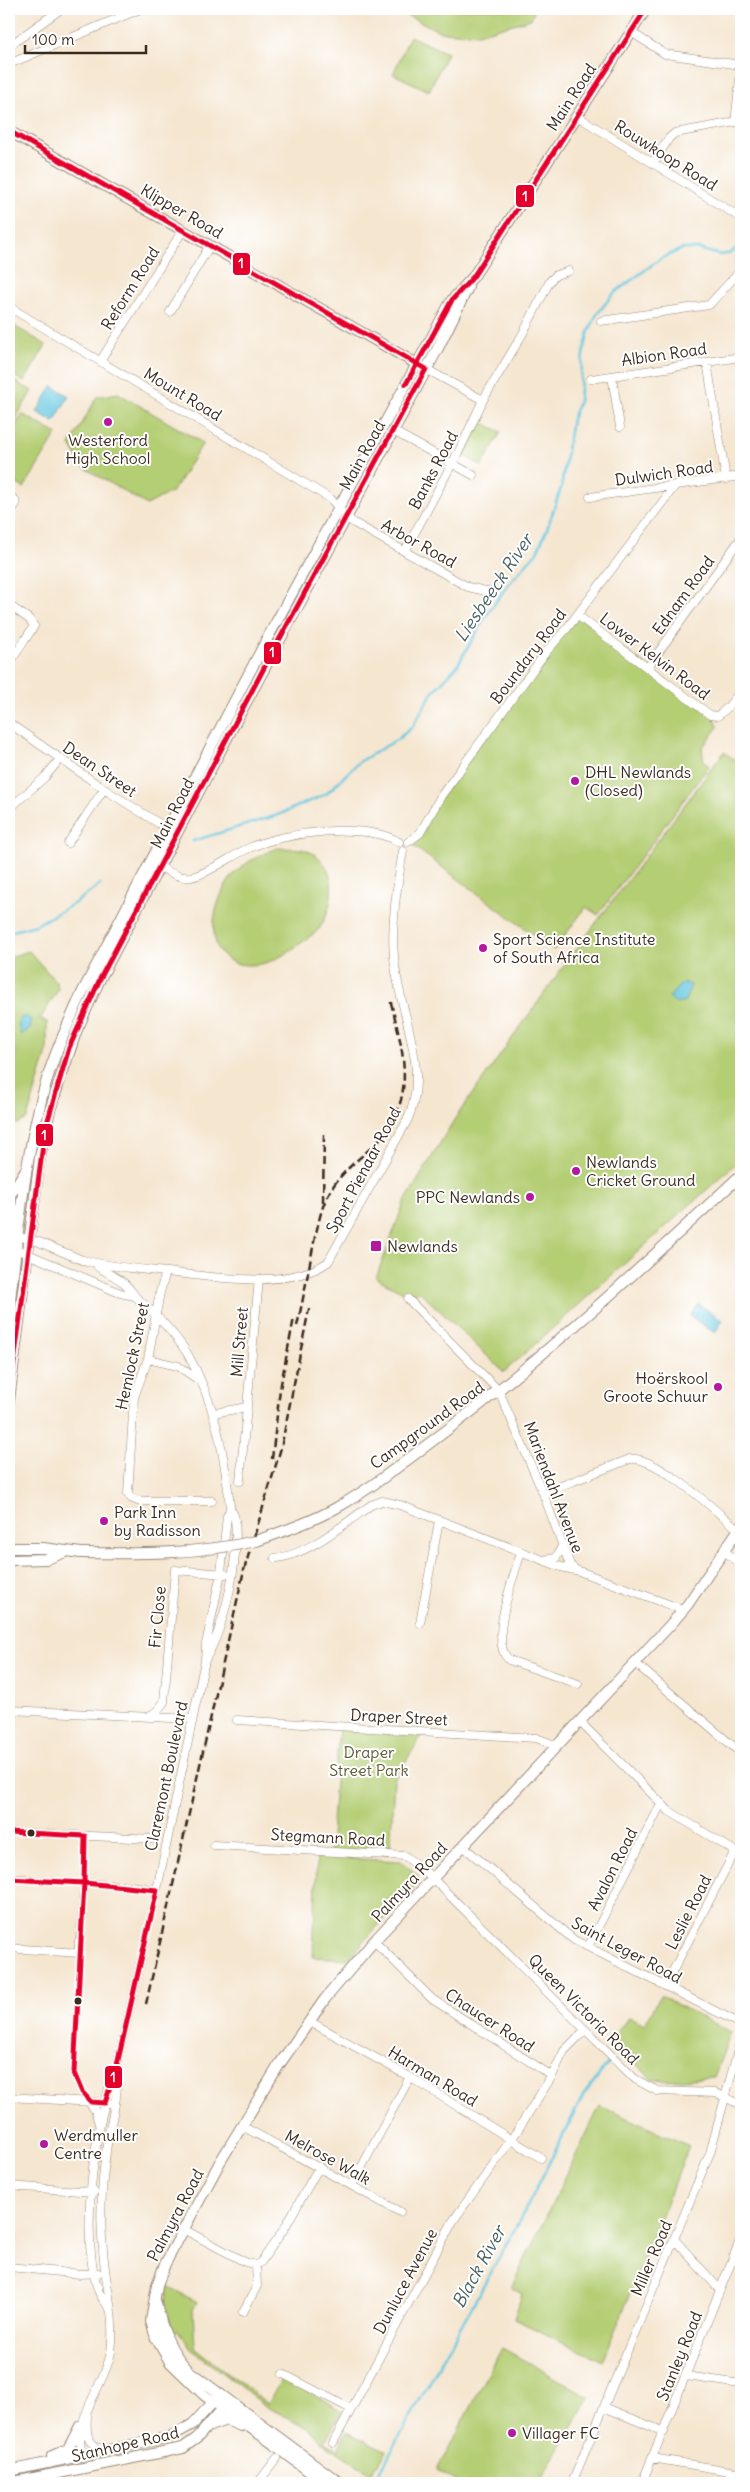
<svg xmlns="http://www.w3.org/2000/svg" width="750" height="2492" viewBox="0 0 750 2492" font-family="Delius,sans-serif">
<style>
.green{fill:#b4ce73;stroke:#787c48}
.water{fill:#63c7e0;stroke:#4f787f}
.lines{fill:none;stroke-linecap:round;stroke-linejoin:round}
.stream{stroke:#63c7e0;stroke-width:2.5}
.minor-tunnel{stroke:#d0c0ac;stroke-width:8;stroke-dasharray:8 4;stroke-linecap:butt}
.minor-casing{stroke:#988877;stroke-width:9}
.major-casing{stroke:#988877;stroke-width:12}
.minor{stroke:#fff;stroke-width:8}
.major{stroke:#fff;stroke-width:10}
.rail{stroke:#3b2a1e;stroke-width:2.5;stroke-dasharray:8 4;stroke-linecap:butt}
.major-bridge-casing{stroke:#988877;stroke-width:12;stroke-linecap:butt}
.major-bridge{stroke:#fff;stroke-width:10}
.bus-1-casing{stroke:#fff;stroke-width:9}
.bus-1{stroke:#e4002b;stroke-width:5}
.poi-dot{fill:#b5179e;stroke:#fff;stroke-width:2}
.bus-dot{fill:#3b2a1e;stroke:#fff;stroke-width:2}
.labels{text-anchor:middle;stroke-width:4;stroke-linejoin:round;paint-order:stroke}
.street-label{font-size:16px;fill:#3b2a1e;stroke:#fff}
.poi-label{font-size:16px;fill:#3b2a1e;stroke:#fff;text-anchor:start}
.park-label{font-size:16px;fill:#5f5b38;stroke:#fff}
.water-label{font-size:18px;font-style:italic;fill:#496162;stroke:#fff}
.line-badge{stroke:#fff;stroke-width:2}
.badge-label{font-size:14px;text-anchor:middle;font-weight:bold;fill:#fff}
</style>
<rect width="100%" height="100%" fill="#fff"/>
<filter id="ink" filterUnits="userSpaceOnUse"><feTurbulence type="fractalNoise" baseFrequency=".02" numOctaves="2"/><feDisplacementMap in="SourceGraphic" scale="10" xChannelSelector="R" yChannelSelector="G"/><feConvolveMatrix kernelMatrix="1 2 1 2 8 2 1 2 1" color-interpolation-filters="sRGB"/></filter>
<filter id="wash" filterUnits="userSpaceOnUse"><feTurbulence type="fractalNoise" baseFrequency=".0096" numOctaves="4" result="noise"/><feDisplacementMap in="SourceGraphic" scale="20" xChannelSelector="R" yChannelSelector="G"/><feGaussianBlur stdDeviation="1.12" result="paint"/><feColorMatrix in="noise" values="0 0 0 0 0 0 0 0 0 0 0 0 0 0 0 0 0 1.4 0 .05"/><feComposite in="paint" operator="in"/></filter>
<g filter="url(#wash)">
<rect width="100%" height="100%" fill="#f5e6d0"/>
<path class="green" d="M394,9H535L531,19L478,34L441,32Z
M410,36L447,53L429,91L393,74Z
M9,323L46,345L24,382L9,373Z
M9,378L32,391L9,430Z
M118,393L203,443L173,491L147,505L83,467L70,445L97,397Z
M22,414L57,434L24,488L9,479V437Z
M482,422L501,432L482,466L463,455Z
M577,615L714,716L718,727L702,748L704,762L709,766L598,915L586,907L554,950L408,842L420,833L441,796Z
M724,752L735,760L741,752V1159L504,1372L419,1291L411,1296L376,1278L404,1203L454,1120L560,971Z
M278,848C288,849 300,847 308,851C340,864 335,905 319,929C315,934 308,937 304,941C287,953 272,965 250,965C197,966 211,897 236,872C248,860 263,854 278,848Z
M29,951L57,983L58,990L40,1019L47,1022V1052L27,1119L18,1124L9,1122V957Z
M339,1727L424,1732L394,1780L390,1854L330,1851Z
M317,1857L401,1861L418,1875L417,1883L348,1959L313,1957Z
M660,1996L731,2032L714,2077L667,2081L651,2078L610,2040L629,2017L645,2024Z
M600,2106L689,2146L603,2361L514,2319L522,2294L511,2288Z
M167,2286L197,2302L193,2310L195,2348L268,2404L282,2378L342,2410L325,2442L338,2449L347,2432L387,2451L371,2474L323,2443L308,2428L267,2407L191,2349L178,2330L172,2332L166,2305Z
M502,2348L590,2397L539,2483H459L437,2470Z"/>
<path class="water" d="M52,386L69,396L54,422L37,412Z
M683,982L691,985L685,1001L677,1004L669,997Z
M26,1016L30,1019L31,1028L21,1035L18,1024L21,1018Z
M698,1304L723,1320L715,1333L690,1316Z"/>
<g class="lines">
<path class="stream" d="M193,841L278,815L326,794L359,762L398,739L413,726L432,693L457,666L486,616L506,587L537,552L547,529L561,488L572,419L579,401L583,354L589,331L597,314L614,293L660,259L682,249H698L721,255L731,253L741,244
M9,932L36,925L75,903L101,884
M371,2483L380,2472L529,2203L583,2096L609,2062"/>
</g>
</g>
<g filter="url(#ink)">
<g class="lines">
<path class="minor-tunnel" d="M25,1879L125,1885
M84,1884V1843
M79,1941L83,1899
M141,1960L155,1899"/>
<g class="minor-casing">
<path id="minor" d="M631,32L665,54L741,65
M9,46L61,9
M9,64L140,9
M577,116L741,218
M735,122L741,71
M653,163L669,138L675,133L741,121
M9,307L331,499L346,517L354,523L468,587L490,592
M170,312L210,245
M601,321L709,305L741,270
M101,360L183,230
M707,362L726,479
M426,369L483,400
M612,376L620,427
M591,379L741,357
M393,431L473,475
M9,496L15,500L16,504L9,514
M590,497L741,476
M405,551L461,447L483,400L522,335L550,281L556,275L569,271
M9,605L29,619L34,626L9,664
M577,615L710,715L718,716L729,706L741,690
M647,668L741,538
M9,723L104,789L171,831
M9,809L45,777L60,759
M408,842L420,833L441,796L546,652L568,627L674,487
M68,843L104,789
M155,864C166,870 178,879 191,877C206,875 233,855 249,848C285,832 365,822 399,842
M9,1234L39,1242L87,1262
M9,1246L120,1293L135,1296
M83,1260C111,1267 138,1269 167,1272C212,1277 288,1290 328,1262L407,1121C432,1069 398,1011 394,957C391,921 397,887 403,851
M98,1267C106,1272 117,1277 124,1283C129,1287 132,1293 136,1297C156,1315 173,1331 187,1353C215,1401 224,1452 230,1506C230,1511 235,1514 235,1520C239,1562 226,1623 205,1660
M166,1272L160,1292L148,1359L134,1397L128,1494L131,1498L138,1501H212
M408,1299L499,1391L543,1493L570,1565L576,1570L676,1607L682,1611
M148,1359L178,1366L197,1379
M214,1413L247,1407
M240,1481L259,1279
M543,1493L630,1459C656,1455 718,1513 739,1530
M724,1551L741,1564
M521,1552C514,1577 488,1641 509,1660L578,1684
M275,1558C305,1557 347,1522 371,1505L382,1501L400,1505L561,1567L575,1570
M543,1560L556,1558L562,1546
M420,1623L439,1521
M635,1663L741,1753
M9,1710L192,1719
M150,1716L158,1710L164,1702L175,1570L225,1574
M237,1720L536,1738L558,1746
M581,1723L669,1811L741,1855
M9,1832L153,1839
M214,1845L405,1856L426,1872L635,2079L657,2091L716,2093L741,2105
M464,1847L574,1940L741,2024
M9,1879H25
M125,1885L157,1890
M83,1899L84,1884
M155,1899L205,1660L206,1644L221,1573L227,1516L230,1509
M374,1941L432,1999L552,2076
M588,1947L661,1804
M9,1948L79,1953V1941
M665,1986L735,1851
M309,2021L410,2077L541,2158
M9,2097L109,2103
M88,2101L95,2110L99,2124
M242,2126L400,2212
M352,2185L410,2077
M9,2186L94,2192
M183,2229L245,2262L256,2265L261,2262L284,2229L319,2167
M674,2239L720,2290
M9,2267L80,2274L98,2273
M109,2308C106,2303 101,2297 99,2292C79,2240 94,2120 116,2069L141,1960
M243,2312L257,2286L256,2265
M283,2374L351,2409
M686,2376L741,2384
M604,2407L664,2432
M87,2416C86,2433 86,2444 104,2450
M333,2443L453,2221L515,2134L552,2076L564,2051L585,2030
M83,2455C70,2424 105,2385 111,2352C116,2318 105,2283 103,2250C99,2214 102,2179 107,2144C111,2119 120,2095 116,2069
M652,2458L741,2473
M258,2483L277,2458
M572,2483L710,2153L741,2039
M642,2483L741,2238"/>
</g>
<g class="major-casing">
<path id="major" d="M9,131L422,367
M9,1197L25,1171
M9,1309C18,1232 25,1150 48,1076C57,1047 70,1019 83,991L267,639L452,300L473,277L646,9
M9,1400L40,1157L50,1110L76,1032L100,979L237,719L436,352L468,287
M256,1541C284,1531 311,1522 336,1508C375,1486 412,1456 447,1430C551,1352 646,1263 741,1175
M9,1548H43L81,1553
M9,1560L47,1559L65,1552
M156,2303C162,2329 170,2352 189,2371L340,2483
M210,2426L226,2420L241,2426
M52,2456L68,2449L80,2426
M9,2471L170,2437L193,2424L217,2398
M9,2483L183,2448L197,2438L226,2405
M324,2483L275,2445L204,2395L170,2362L156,2338L151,2321L157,2285L165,2264L220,2162L279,2065L325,1999L374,1941L672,1623L688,1604L741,1526"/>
</g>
<use href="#minor" class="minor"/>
<use href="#major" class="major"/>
<path class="rail" d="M323,1202L324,1133
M297,1326C304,1296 309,1267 315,1237C318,1226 320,1214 324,1204C334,1178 352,1165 372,1147C419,1103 404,1053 390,999
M272,1459L280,1389L294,1318
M146,2004L244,1570L281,1448L309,1309"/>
<g class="major-bridge-casing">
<path id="major-bridge" d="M81,1553C141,1554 198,1554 256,1541"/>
</g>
<use href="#major-bridge" class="major-bridge"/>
<g class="bus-1-casing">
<path id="bus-1" d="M9,131L426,369L265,666L100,979L69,1048L45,1130L9,1400
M406,384L452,300L473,277L646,9
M9,1832L85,1836L84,1883
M9,1879L84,1883
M84,1883L157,1890L116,2069L105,2103L91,2102L82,2092L74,2073Z"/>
</g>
<use href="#bus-1" class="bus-1"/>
</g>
</g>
<g class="poi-dot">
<circle cx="108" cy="422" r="5"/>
<circle cx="575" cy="781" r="5"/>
<circle cx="483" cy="948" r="5"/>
<circle cx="576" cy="1171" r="5"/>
<circle cx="530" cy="1197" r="5"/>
<rect x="370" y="1240" width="12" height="12" rx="2.5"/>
<circle cx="718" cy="1387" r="5"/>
<circle cx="104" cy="1521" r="5"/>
<circle cx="44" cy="2144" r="5"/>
<circle cx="512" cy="2433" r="5"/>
</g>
<g class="bus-dot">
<circle cx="31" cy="1833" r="4.5"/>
<circle cx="78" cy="2001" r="4.5"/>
</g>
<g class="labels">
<g class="street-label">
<text transform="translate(571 97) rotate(-57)" y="6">Main Road</text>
<text transform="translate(666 155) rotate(32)" y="6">Rouwkoop Road</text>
<text transform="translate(182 211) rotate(30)" y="6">Klipper Road</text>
<text transform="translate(130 288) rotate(-58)" y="6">Reform Road</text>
<text transform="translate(664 354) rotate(-8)" y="6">Albion Road</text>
<text transform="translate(183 394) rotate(31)" y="6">Mount Road</text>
<text transform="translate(362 455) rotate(-61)" y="6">Main Road</text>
<text transform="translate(433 470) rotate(-62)" y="6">Banks Road</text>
<text transform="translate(664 473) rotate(-8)" y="6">Dulwich Road</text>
<text transform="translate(419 543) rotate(29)" y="6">Arbor Road</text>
<text transform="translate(683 595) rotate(-54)" y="6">Ednam Road</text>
<text transform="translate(528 656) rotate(-53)" y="6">Boundary Road</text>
<text transform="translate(655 656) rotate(37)" y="6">Lower Kelvin Road</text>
<text transform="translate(100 769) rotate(34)" y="6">Dean Street</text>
<text transform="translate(172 813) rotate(-63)" y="6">Main Road</text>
<text transform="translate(363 1170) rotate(-62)" y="6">Sport Pienaar Road</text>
<text transform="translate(239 1342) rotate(-85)" y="6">Mill Street</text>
<text transform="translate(132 1356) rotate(-78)" y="6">Hemlock Street</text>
<text transform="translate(427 1425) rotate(-36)" y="6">Campground Road</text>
<text transform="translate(554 1487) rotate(69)" y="6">Mariendahl Avenue</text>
<text transform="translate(157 1617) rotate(-85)" y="6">Fir Close</text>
<text transform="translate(399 1717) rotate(3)" y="6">Draper Street</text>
<text transform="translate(166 1776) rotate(-78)" y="6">Claremont Boulevard</text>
<text transform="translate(328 1837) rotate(3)" y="6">Stegmann Road</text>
<text transform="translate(612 1869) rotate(-63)" y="6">Avalon Road</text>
<text transform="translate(409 1882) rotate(-47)" y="6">Palmyra Road</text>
<text transform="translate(688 1912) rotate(-63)" y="6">Leslie Road</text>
<text transform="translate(627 1950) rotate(28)" y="6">Saint Leger Road</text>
<text transform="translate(584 2009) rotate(45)" y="6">Queen Victoria Road</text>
<text transform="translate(490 2020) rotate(33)" y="6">Chaucer Road</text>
<text transform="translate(433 2076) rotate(31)" y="6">Harman Road</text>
<text transform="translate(328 2157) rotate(29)" y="6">Melrose Walk</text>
<text transform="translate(175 2215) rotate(-62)" y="6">Palmyra Road</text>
<text transform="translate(651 2258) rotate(-67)" y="6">Miller Road</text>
<text transform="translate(405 2281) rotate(-62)" y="6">Dunluce Avenue</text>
<text transform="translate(679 2356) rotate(-68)" y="6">Stanley Road</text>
<text transform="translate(125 2444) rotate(-13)" y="6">Stanhope Road</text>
</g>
<g class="poi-label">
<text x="108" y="446" text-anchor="middle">Westerford<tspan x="108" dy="18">High School</tspan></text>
<text x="585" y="778">DHL Newlands<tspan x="585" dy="18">(Closed)</tspan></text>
<text x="493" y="945">Sport Science Institute<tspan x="493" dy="18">of South Africa</tspan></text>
<text x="586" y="1168">Newlands<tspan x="586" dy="18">Cricket Ground</tspan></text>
<text x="520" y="1203" text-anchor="end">PPC Newlands</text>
<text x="387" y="1252">Newlands</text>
<text x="708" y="1384" text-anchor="end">Hoërskool<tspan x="708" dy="18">Groote Schuur</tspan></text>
<text x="114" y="1518">Park Inn<tspan x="114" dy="18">by Radisson</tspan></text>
<text x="54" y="2141">Werdmuller<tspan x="54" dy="18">Centre</tspan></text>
<text x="522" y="2439">Villager FC</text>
</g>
<g class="park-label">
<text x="369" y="1758">Draper<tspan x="369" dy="18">Street Park</tspan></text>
</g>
<g class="water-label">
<text transform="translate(494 588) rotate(-56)" y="6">Liesbeeck River</text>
<text transform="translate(479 2267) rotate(-61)" y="6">Black River</text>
</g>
</g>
<g class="line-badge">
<rect x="515" y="184" width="20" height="24" rx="5" fill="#e4002b"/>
<rect x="232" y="252" width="19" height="24" rx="5" fill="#e4002b"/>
<rect x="263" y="641" width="19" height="24" rx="5" fill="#e4002b"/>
<rect x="35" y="1123" width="19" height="24" rx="5" fill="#e4002b"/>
<rect x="104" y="2065" width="19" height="24" rx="5" fill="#e4002b"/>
</g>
<g class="badge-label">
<text x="525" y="201">1</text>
<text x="241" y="268">1</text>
<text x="272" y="657">1</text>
<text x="44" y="1140">1</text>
<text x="113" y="2082">1</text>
</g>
<rect width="750" height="2492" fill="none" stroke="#fff" stroke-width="30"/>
<path d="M25 45v8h121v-8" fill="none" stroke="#3b2a1e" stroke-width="2.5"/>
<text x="32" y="45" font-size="15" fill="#3b2a1e" stroke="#ffffff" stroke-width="4" paint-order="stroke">100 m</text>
</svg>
